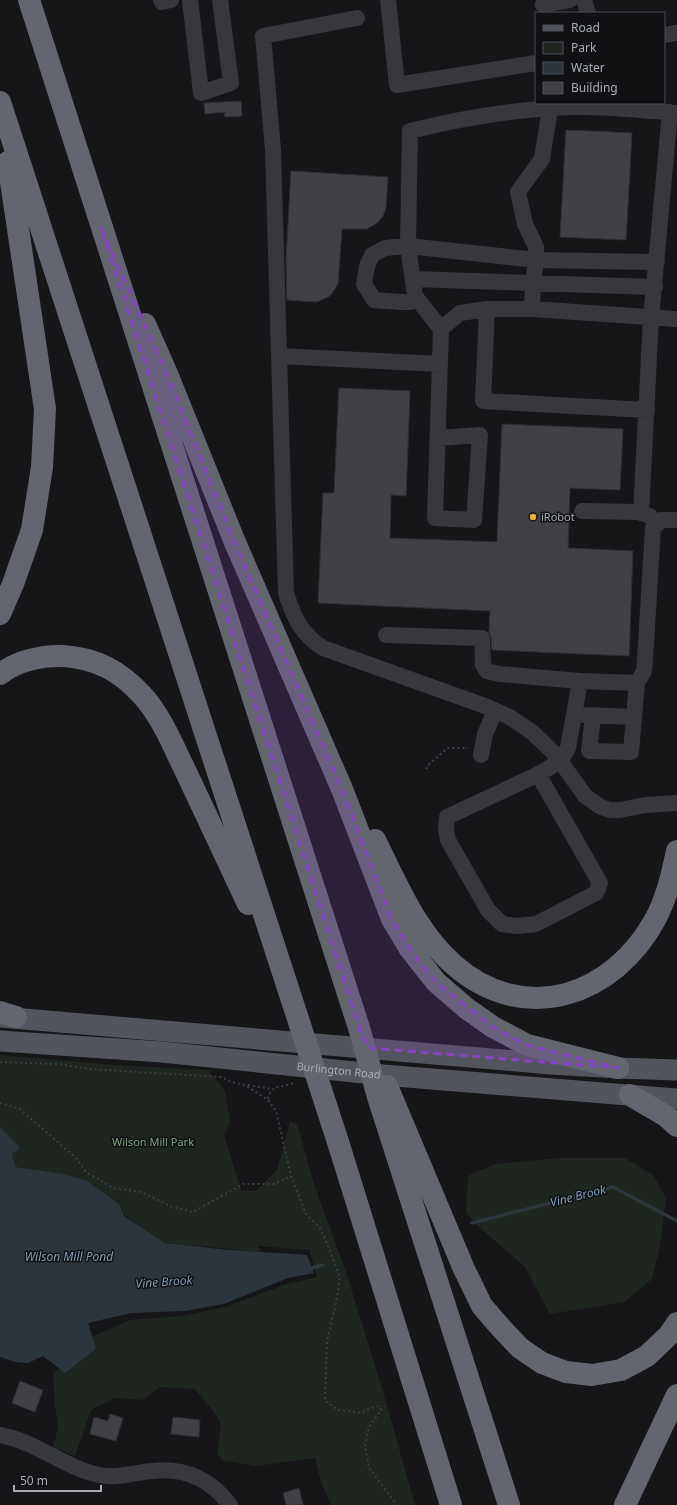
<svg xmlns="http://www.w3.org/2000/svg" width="677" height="1505" viewBox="0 0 677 1505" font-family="'Noto Sans',sans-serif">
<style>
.green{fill:#1e261f}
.water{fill:#2c353c}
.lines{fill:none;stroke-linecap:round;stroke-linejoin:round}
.stream{stroke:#2c353c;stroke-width:3.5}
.building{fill:#404145;stroke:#303034}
.path{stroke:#3d3f44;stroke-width:2;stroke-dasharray:2 3;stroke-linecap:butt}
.minor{stroke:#37383d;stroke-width:16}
.major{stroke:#53555c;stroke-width:21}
.highway{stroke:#63666e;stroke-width:22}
.marked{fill:#8446be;fill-opacity:0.2;stroke:#8446be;stroke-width:3;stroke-dasharray:8 5;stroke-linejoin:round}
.poi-dot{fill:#f2b134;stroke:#111113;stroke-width:1.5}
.labels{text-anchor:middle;stroke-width:3;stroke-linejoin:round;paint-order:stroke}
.poi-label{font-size:11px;fill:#a8adb8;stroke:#111113;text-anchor:start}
.street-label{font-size:11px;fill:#a8adb8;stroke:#111113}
.park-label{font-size:11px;fill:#7fa381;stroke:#111113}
.water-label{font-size:12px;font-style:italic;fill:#7f9bb3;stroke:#111113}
</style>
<rect width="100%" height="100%" fill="#161618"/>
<path class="green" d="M0,1055L115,1065L208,1070L225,1091L230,1122L224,1135L241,1190L255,1191L277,1170L290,1122L297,1124L314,1184L345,1269L384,1395L415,1505H331L321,1482L315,1458L256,1466L222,1460L217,1453L221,1425L216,1415L195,1389L160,1387L142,1400L115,1398L91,1410L75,1456L53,1447L58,1428L55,1405L53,1374L93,1336L130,1320L183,1316L225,1307L287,1284L317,1277L309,1250L258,1246L260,1252L165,1243L124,1215L119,1204L64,1174L16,1167L12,1154L19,1148L0,1127Z
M561,1158H625L653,1175L666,1198L660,1246L652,1279L624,1302L550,1314L525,1267L480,1228L466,1213L468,1176L495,1164Z"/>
<path class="water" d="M0,1127L20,1148L12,1154L16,1167L64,1174L87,1181L119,1204L124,1216L165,1243L229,1250L307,1255L314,1273L288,1278L224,1304L185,1311L131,1313L88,1323L96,1349L65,1373L43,1356L28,1363L16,1362L0,1357Z"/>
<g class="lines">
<path class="stream" d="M472,1223L613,1187L677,1221
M308,1269L323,1265"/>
</g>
<path class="building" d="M241,101L242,116L225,117L224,112L205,114L204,103Z
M566,130L632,133L626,240L560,237Z
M291,171L388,177L386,208L383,216L377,223L367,229H342L338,283L335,289L330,296L317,302L287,300L286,261Z
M339,388L410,391L406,496L391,495L390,538L497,542L502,424L623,429L620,490L570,488L568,548L633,551L629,656L492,650L491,638L489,632L490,611L318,603L323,493H334Z
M20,1381L43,1390L35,1412L12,1403Z
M110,1414L123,1418L116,1441L90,1434L94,1417L108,1421Z
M173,1417L200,1420L199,1437L171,1434Z
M299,1488L303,1505H286L283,1493Z"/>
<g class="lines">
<path class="path" d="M426,769L430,763L448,748H468
M0,1062L58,1064L89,1069L222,1077L231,1082L245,1085L268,1100L276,1111L291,1176L306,1214L320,1228L327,1243L340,1277L337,1298L327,1341L325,1401L338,1410L361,1413L371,1408L379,1406L381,1410L369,1427L365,1446L369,1468L397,1505
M248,1085L272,1089
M268,1099C272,1082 283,1089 295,1082
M0,1103L20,1109L77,1159L86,1172L113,1188L141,1192L170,1206L193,1212L243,1184H274L291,1176"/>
<path class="minor" d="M161,0L162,2L171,0
M190,0L201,93L231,83L220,0
M388,0L397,85L536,63
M584,0L588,13
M543,5L570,0
M357,18L263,36L273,150L286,593C294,618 301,634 323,648L485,706L508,716L532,732L556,755L585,796L601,807L610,810H620L645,805L677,803
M664,35L677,33
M413,279L655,287
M415,296L410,302H400L374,300L364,284L367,266L372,255L385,248L408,246L536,260L657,262
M487,309L483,401L647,410
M532,309L533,284L536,260V247L525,224L518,192L542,159L550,109
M441,329L460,313L487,309H532L677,319
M279,356L440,364
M438,438L480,435L474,520L435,518L441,329L415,296L408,246L410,131C462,118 516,109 570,107C606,106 641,110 677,113
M582,511L638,512L650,516
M641,513L651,318L670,112
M386,635L482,638L483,665L487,671L499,674L580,681
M637,683L644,671L645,659L653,528L661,520H677
M583,715L634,717
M481,755L485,734L495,711
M538,774L600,883L596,893L536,924L517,926L502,924L488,910L448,840L446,829L447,817L541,773L561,760L568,748L580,681L637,683L631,752L589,751L593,716
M0,1435C35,1441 65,1468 99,1475C117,1479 135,1472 153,1471C185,1467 211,1480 230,1505"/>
<g class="major">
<path d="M0,1017L551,1064L618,1068L677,1070"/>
<path id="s1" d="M0,1041L162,1052L383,1075L677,1099"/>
</g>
<path class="highway" d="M29,0L360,1031L378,1097L509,1505
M0,102L338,1142L451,1505
M145,324L168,376L234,540L342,789L392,919L410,949L436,982L466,1008L493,1027L527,1045L618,1068
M0,614L13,584L32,530L42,467L45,409L8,162
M0,674C17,661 42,655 63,656C96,658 120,671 142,695C162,717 173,746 186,772C207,816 227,860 248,904
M375,840C397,884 416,932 454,965C525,1027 614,996 656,918C667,897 672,874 677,851
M0,1012L16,1017
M387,1086L464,1269L482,1306L502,1329L520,1348L542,1363L566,1372L592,1375L621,1370L647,1356L669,1335L677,1323
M630,1095L666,1116L677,1126
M625,1505L677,1395"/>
</g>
<path class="marked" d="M101,228L168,376L234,540L342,789L392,919L410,949L436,982L493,1027L527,1045L618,1068L368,1048L360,1031Z"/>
<circle class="poi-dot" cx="533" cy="517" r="4"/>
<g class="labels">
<g class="poi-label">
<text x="541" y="521">iRobot</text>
</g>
<g class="street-label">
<text dy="4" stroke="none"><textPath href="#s1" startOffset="340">Burlington Road</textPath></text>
</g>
<g class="park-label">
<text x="153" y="1146">Wilson Mill Park</text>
</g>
<g class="water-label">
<text transform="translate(578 1196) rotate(-14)" y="4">Vine Brook</text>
<text x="69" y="1261">Wilson Mill Pond</text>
<text transform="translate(164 1282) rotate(-4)" y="4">Vine Brook</text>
</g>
</g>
<rect x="535" y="12" width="130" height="92" fill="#111113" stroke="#4d4f55"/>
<rect x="543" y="25" width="20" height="6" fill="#53555c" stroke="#4d4f55"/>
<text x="571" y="32" font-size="12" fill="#a8adb8">Road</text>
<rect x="543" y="42" width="20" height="12" fill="#1e261f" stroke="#4d4f55"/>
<text x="571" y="52" font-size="12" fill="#a8adb8">Park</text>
<rect x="543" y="62" width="20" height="12" fill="#2c353c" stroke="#4d4f55"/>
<text x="571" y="72" font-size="12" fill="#a8adb8">Water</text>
<rect x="543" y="82" width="20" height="12" fill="#404145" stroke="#4d4f55"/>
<text x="571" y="92" font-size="12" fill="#a8adb8">Building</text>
<path d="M14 1485v6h87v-6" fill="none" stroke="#a8adb8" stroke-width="2"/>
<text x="20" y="1485" font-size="12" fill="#a8adb8" stroke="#111113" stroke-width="3" paint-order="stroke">50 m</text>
</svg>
